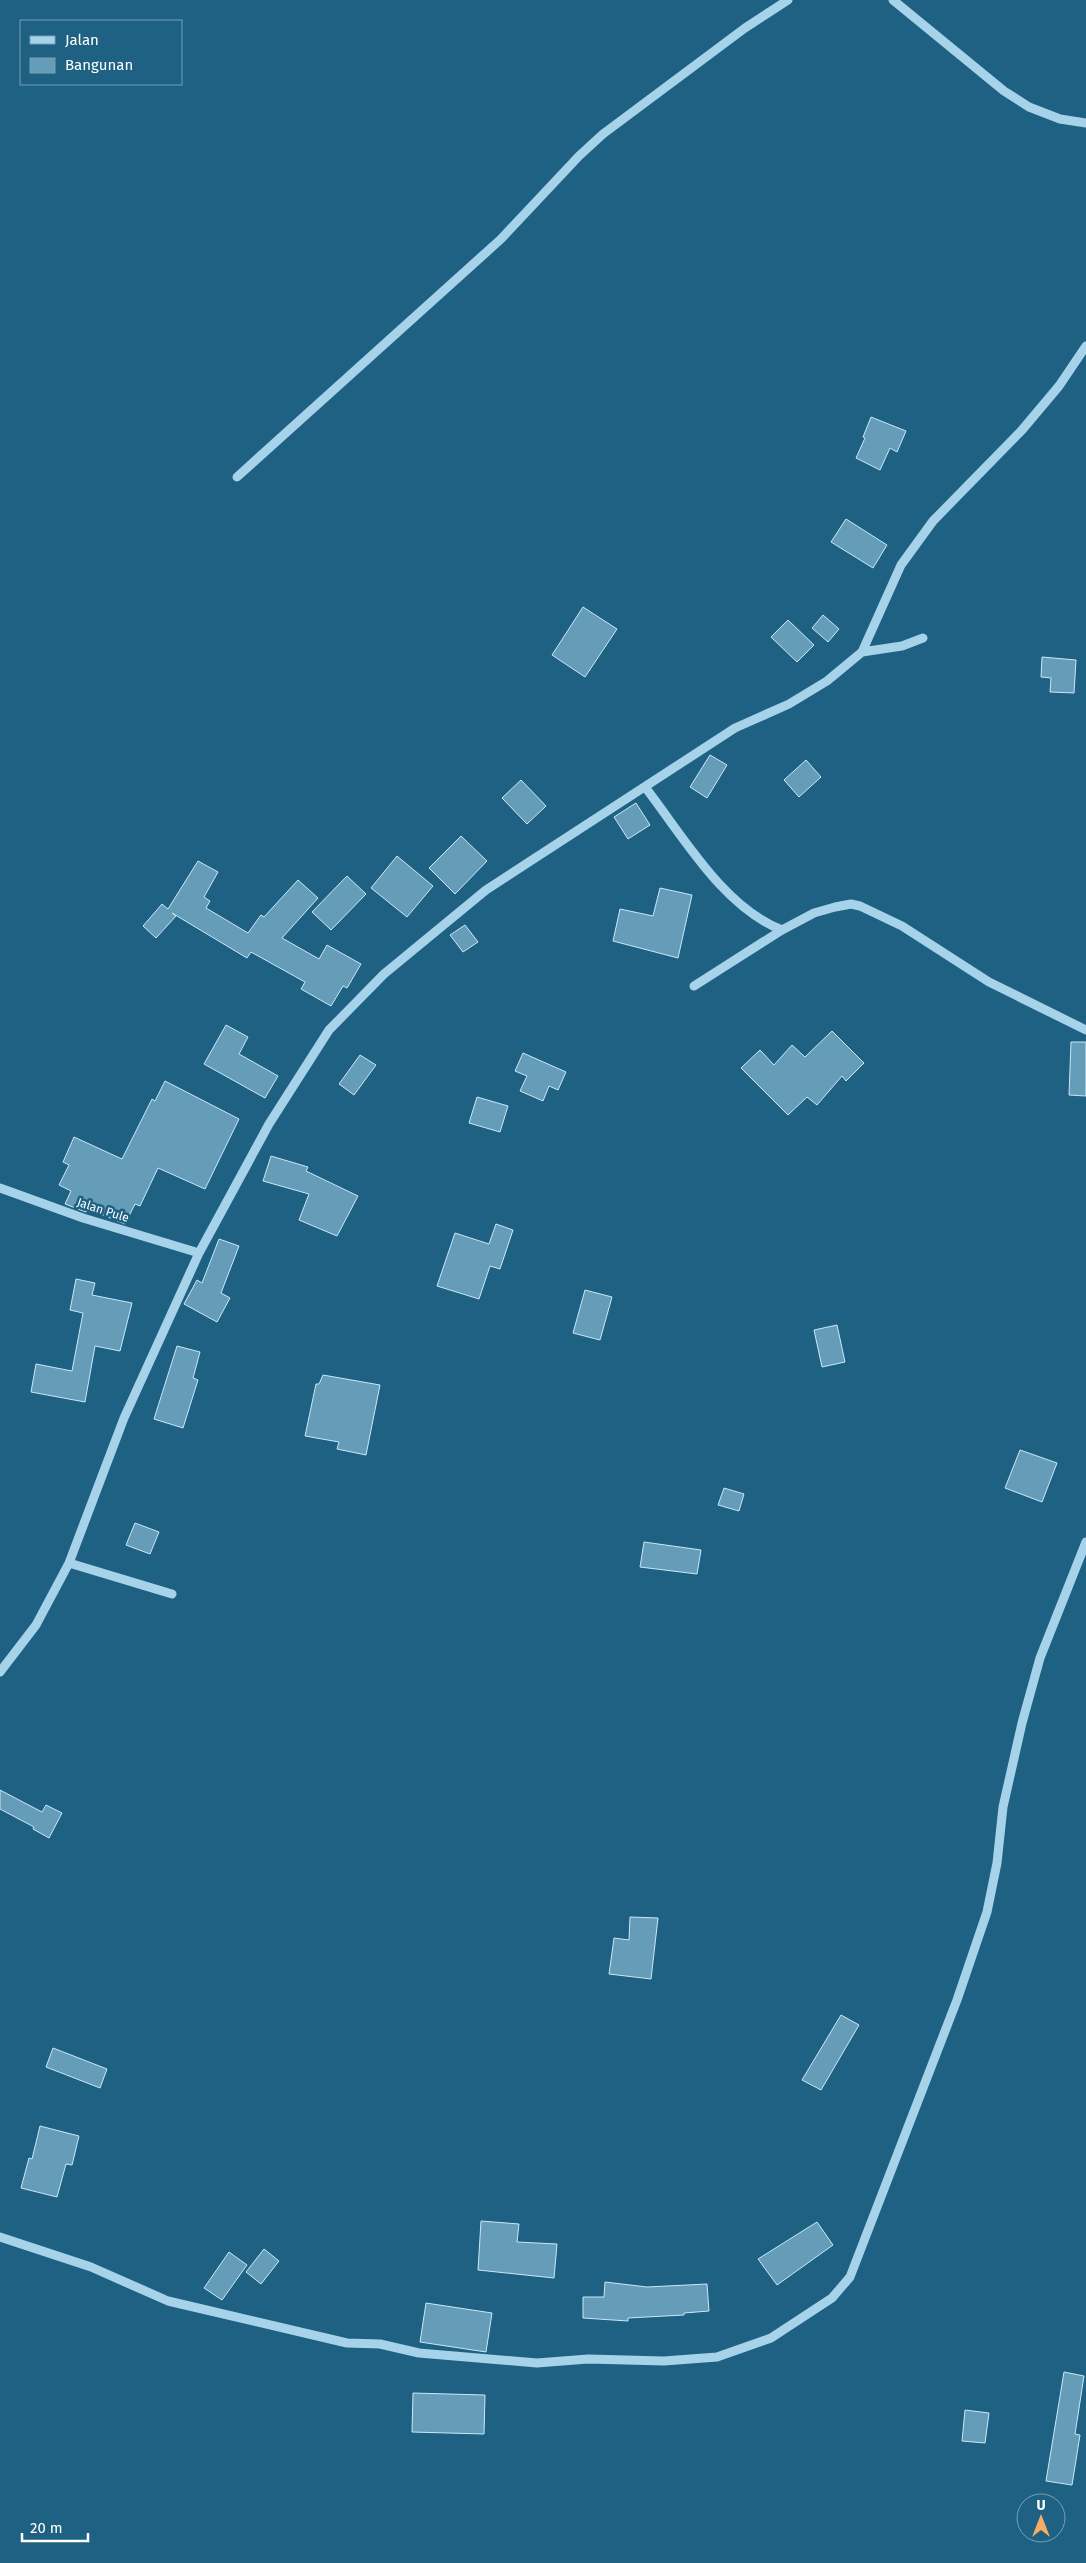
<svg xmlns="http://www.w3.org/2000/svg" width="1086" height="2563" viewBox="0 0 1086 2563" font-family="'Fira Sans',sans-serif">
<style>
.building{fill:#659db9;stroke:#cae8f7}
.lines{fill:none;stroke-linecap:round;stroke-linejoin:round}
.minor{stroke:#a6d3e9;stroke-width:9}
.labels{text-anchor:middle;stroke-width:5;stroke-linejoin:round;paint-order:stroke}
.street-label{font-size:12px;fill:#fff;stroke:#1f6182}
</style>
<rect width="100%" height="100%" fill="#1f6182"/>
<path class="building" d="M871,417L906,431L897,452L890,448L880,470L856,458L865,438L863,437Z
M846,519L887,545L873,568L831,542Z
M583,607L617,629L585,677L552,655Z
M823,615L839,629L828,642L812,628Z
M788,620L814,645L797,662L771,637Z
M1042,657L1076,660L1074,693L1050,692L1051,678L1041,677Z
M710,755L727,765L707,798L690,787Z
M806,760L821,777L799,797L784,780Z
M521,780L546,806L527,824L502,798Z
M636,803L650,825L628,839L614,817Z
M461,836L487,861L455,894L429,868Z
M397,856L433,886L407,917L371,888Z
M198,861L218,872L204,897L210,901L206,908L248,933L261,915L264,917L298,880L318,898L282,938L319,959L327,945L361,964L347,988L343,986L331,1006L301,989L305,982L251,952L247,958L172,913L176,916L156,938L143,926L162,904L168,909Z
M347,876L366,894L331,930L312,912Z
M660,888L692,895L678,958L613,941L620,909L653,916Z
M465,925L478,942L463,952L450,935Z
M226,1025L248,1037L239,1054L278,1076L265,1098L204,1064Z
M832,1031L864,1063L846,1081L842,1076L817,1105L807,1097L788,1115L741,1068L760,1050L774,1065L792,1045L805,1057Z
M1071,1042H1086V1096L1069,1095Z
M523,1053L566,1072L558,1090L549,1086L543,1101L520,1091L527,1076L515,1071Z
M360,1055L376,1065L354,1095L339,1084Z
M165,1081L239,1119L205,1189L158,1168L140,1206L135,1204L125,1224L88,1209L86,1212L65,1204L71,1191L59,1185L69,1165L63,1162L74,1137L122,1159L152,1099L155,1101Z
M477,1097L508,1106L500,1132L469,1123Z
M271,1156L308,1167L306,1171L358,1196L337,1236L299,1220L309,1194L263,1181Z
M496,1224L513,1230L500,1269L490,1266L479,1299L437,1286L455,1233L489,1244Z
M219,1239L239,1246L221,1293L230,1298L217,1322L184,1304L197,1280L202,1283Z
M76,1279L95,1283L92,1295L132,1303L120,1351L95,1346L85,1402L31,1392L36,1364L72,1371L83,1313L70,1310Z
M585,1290L612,1297L600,1340L573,1333Z
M837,1325L845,1362L822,1367L814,1330Z
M177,1346L200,1352L193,1378L198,1380L183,1428L154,1419Z
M323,1375L380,1385L366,1455L337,1449L339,1442L305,1436L316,1384H319Z
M1020,1450L1057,1463L1042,1502L1005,1488Z
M724,1488L744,1494L739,1511L718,1505Z
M135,1523L159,1532L150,1554L126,1545Z
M644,1542L701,1550L697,1574L640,1567Z
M0,1790L42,1812L46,1805L62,1813L49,1838L33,1829L34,1827L0,1809Z
M630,1917L658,1918L651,1979L609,1974L614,1938L629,1940Z
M841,2015L859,2025L821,2090L802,2080Z
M53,2048L107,2069L100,2088L46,2067Z
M40,2126L79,2136L72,2165L66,2164L57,2197L21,2188L29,2158L32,2159Z
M481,2221L519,2224L517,2242L557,2244L554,2278L478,2270Z
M817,2222L833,2245L777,2285L758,2259Z
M264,2249L279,2261L261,2284L246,2272Z
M229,2252L247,2265L222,2300L204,2288Z
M605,2282L647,2287L707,2284L709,2311L684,2313V2315L628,2318V2321L583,2318V2297H604Z
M426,2303L492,2313L486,2352L420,2342Z
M1064,2372L1084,2376L1075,2434L1080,2435L1072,2485L1046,2481Z
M413,2393L485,2395L484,2434L412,2432Z
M965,2410L989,2413L985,2443L962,2441Z"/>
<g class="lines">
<path class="minor" d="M893,0L1004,91L1029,107L1060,119L1086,123
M237,477L501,239L579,156L603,134L745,28L788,0
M862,652L902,646L923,638
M645,787C683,836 723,907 782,930L814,913L835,907L851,904L860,906L902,926L989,982L1086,1030
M694,986L782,930
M0,1188L83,1218L199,1253
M69,1563L172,1594
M0,1672L36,1625L69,1563L124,1418L199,1253L269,1124L329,1030L384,974L486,890L735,728L789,704L827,681L862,652L901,565L933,521L1022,430L1059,386L1086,346
M0,2237L91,2267L168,2301L347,2343L380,2344L419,2353L537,2363L588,2359L664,2361L717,2357L771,2338L832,2298L850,2277L957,2000L987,1912L997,1863L1003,1807L1022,1723L1040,1658L1086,1542"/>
</g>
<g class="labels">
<g class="street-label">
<text transform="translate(103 1210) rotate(18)" y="4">Jalan Pule</text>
</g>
</g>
<rect x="20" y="20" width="162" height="65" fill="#1f6182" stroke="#79a0b4"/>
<rect x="30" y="36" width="25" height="8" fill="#a6d3e9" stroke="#79a0b4"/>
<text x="65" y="45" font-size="15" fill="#ffffff">Jalan</text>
<rect x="30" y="58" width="25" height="15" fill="#659db9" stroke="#79a0b4"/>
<text x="65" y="70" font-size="15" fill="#ffffff">Bangunan</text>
<g transform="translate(1041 2518)"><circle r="24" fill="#1f6182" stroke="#79a0b4"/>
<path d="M0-4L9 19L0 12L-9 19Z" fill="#f7ac66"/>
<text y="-8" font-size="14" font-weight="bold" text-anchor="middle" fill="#ffffff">U</text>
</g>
<path d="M22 2533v8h66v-8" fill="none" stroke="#ffffff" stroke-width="2.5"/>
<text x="30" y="2533" font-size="15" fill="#ffffff" stroke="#1f6182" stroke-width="4" paint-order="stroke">20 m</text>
</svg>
